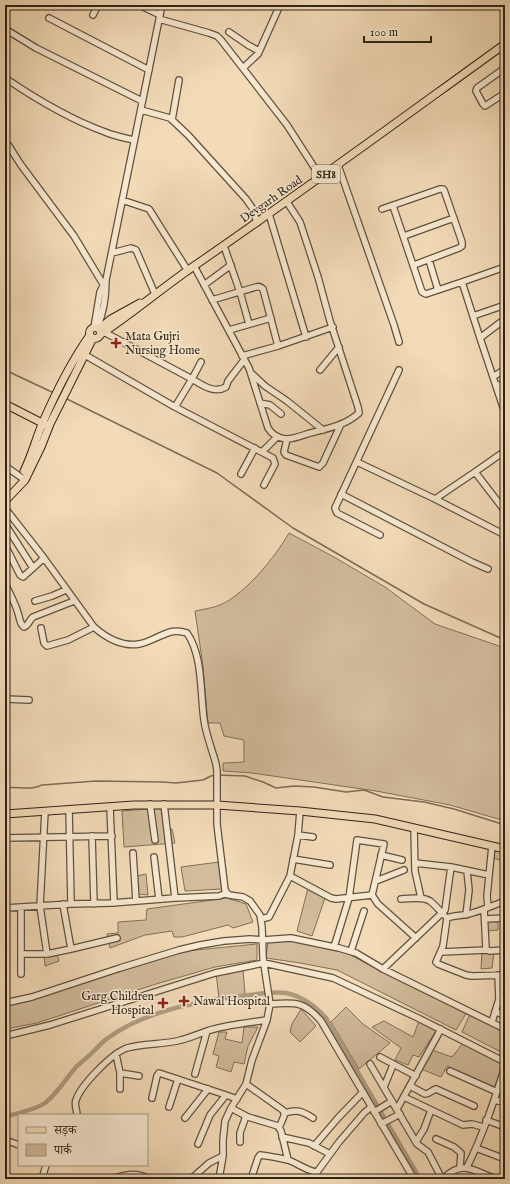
<svg xmlns="http://www.w3.org/2000/svg" width="510" height="1184" viewBox="0 0 510 1184" font-family="'IM FELL English','Noto Serif Devanagari',serif">
<style>
.green{fill:#d2bc9c;stroke:#807059}
.lines{fill:none;stroke-linecap:round;stroke-linejoin:round}
.stream{stroke:#7c6c56;stroke-width:1.5}
.canal{stroke:#b09c81;stroke-width:4.5}
.minor-casing{stroke:#60513e;stroke-width:8}
.major-casing{stroke:#2f2316;stroke-width:9}
.minor{stroke:#f7e8d1;stroke-width:5.5}
.major{stroke:#f3dbb8;stroke-width:7}
.poi-dot{fill:#8f2418;stroke:#f7e8d1;stroke-width:1.5}
.labels{text-anchor:middle;stroke-width:3;stroke-linejoin:round;paint-order:stroke}
.shield{fill:#f7e8d1;stroke:#6b5e4e;stroke-width:1}
.shield-label{font-size:11px;font-weight:bold;fill:#2f2316}
.street-label{font-size:12px;fill:#2f2316;stroke:#f7e8d1}
.poi-label{font-size:12px;fill:#2f2316;stroke:#f7e8d1;text-anchor:start}
</style>
<rect width="100%" height="100%" fill="#f3dbb8"/>
<filter id="stains"><feTurbulence type="fractalNoise" baseFrequency=".005" numOctaves="4"/><feColorMatrix values="0 0 0 0 .2 0 0 0 0 .09 0 0 0 0 .02 0 0 0 .5 -.17"/></filter>
<radialGradient id="worn" r=".72"><stop offset=".6" stop-color="#630" stop-opacity="0"/><stop offset="1" stop-color="#630" stop-opacity=".3"/></radialGradient>
<path class="green" d="M289,533L334,557L385,587L435,624L505,648V821L450,805L376,791L252,773L223,771V763L244,762V740L224,736L220,723H208L203,666L195,611C204,609 214,608 222,604C246,593 276,556 289,533Z
M163,808L167,830L172,829L175,843L124,847L122,811Z
M495,849L505,852V861L492,858Z
M219,862L222,889L185,891L181,867Z
M146,874L148,895L138,894L137,876Z
M308,888L325,898L312,936L297,931Z
M227,898L246,904L253,922L233,928L228,925L182,937H174L172,931L145,935L110,948L107,934L118,933V922L146,920L147,909Z
M498,918V930L488,931L487,919Z
M268,941H294L339,949L394,978L467,1012L456,1030L337,970L300,963L266,958Z
M257,944V960L215,967L156,984L37,1023L6,1029L5,1027V1007L186,951Z
M56,950L59,961L45,966L44,953Z
M482,951L494,952L492,968L481,969Z
M243,969L245,994L219,998L216,973Z
M346,1007L363,1024L390,1043L359,1069L331,1022Z
M301,1009L316,1026L300,1042L290,1032L292,1024Z
M470,1014L505,1031V1054L462,1032Z
M384,1021L413,1037L419,1021L436,1031L419,1057L413,1055L408,1065L395,1060L401,1048L372,1027Z
M244,1027H258L248,1046L244,1064L234,1062L231,1072L216,1067L219,1056L213,1054L219,1032H227L225,1039L242,1043Z
M464,1042L503,1062L495,1088L447,1066L441,1077L421,1069L432,1050L452,1057Z"/>
<g class="lines">
<path class="stream" d="M5,370L54,393
M65,398L217,473L293,528L424,604L505,640
M218,775L245,776L263,782L276,788L294,786L314,787L346,792L364,790L383,797L424,802L454,809L505,825
M5,788C19,786 29,791 42,785L96,781L162,782L176,783L203,780L211,776L215,775"/>
<path class="canal" d="M5,1117C17,1113 35,1110 45,1103C58,1093 66,1078 77,1066C83,1061 89,1056 95,1050C99,1046 103,1041 108,1038C148,1009 202,1001 249,995C261,994 274,991 286,993C302,996 315,1006 326,1018L420,1179"/>
<g class="minor-casing">
<path id="minor" d="M139,5L160,15
M93,15L98,5
M49,18L149,70
M159,19L209,33L217,36L221,40L287,125L321,178
M5,29L36,48L142,101
M229,32L248,45L259,51
M243,68L258,54L280,5
M505,68L477,88L476,91L483,104L485,106L505,93
M5,78C36,99 69,119 105,132C114,136 125,138 134,140
M141,110L170,118L188,135L246,199L253,209L257,223
M172,120L179,80
M5,140L21,165L74,236L103,284
M338,165L394,325L399,342
M122,200L149,209L188,271
M393,206L421,289L422,292L426,294L462,282L505,267
M382,209L440,189H443L444,190L462,242V246L459,248L414,265
M269,214L306,337
M404,236L454,218
M224,246L240,292L249,324
M112,253L131,248L134,249L136,250L155,294
M429,260L438,290
M194,266L249,368L268,428C272,435 278,438 286,439C293,439 301,436 307,434C325,429 345,426 359,413L358,407L330,321L318,277L300,222L287,202
M462,282L480,338L505,413
M204,285L231,265
M212,300L256,287C259,286 261,287 263,289L278,346
M473,316L505,305
M94,328L100,292L105,282
M97,328C104,312 106,297 106,280L162,5
M229,330L271,318
M104,332L192,379L175,407
M480,338L505,319
M85,355L175,407L273,458L275,464L264,485
M242,356L278,346L333,327
M201,362L192,379C202,385 214,394 226,387L228,381L244,360
M320,370L339,347
M251,373L265,386L287,401L323,430
M493,377L505,369
M498,385L505,394
M260,403L270,405L281,414
M287,439L284,452L286,455L319,467L323,463L341,424
M262,452L277,437
M357,462L435,499L505,535
M5,466L25,480
M475,472L505,511
M241,474L255,448
M341,494L472,562L488,569
M435,499L475,472L505,451
M5,508L44,558L94,627C106,638 123,647 139,644C146,643 153,639 160,636C169,632 176,629 187,633C203,656 200,692 204,720C206,735 212,749 216,764L217,771V824L225,890L227,893L229,895L243,897L250,901L260,915L262,927L263,958L270,1004L267,1020L252,1060L246,1084L231,1108L225,1121L223,1140V1156L219,1179
M5,524L33,568
M380,535L337,513L335,508L399,370
M5,545L20,575L23,577L44,558
M5,583C9,593 15,602 18,613C20,618 19,623 24,627C29,625 29,620 33,617L74,601
M35,601L52,596L66,590
M41,628L44,643L47,646L68,640L94,627
M5,699L29,700
M150,804L155,840
M164,804L175,898
M110,807L114,903
M69,810L71,904
M45,811L40,906L47,954
M414,828L415,871L421,898
M298,835L313,837
M92,836L94,904
M5,838L112,836
M133,853L136,901
M381,855L402,860
M154,857L159,899
M293,859L330,865
M415,863L451,867L489,875
M290,876L331,898L336,899L372,895
M376,881L404,870
M401,899C410,899 422,896 430,901C435,905 440,911 444,915
M505,901C494,905 483,910 472,913C464,916 454,915 447,918L443,946L436,962L438,964L466,975L472,976L505,975
M63,904L71,949
M21,907V974
M488,907L487,896L492,846
M5,908L71,904L112,903L175,898L219,896L227,893
M484,909L486,949L489,951L505,950
M466,915L469,890L467,871
M261,919L269,917L290,876L298,835L300,811
M485,919L505,918
M334,947L349,898L357,840L384,844L372,895L378,904L416,938
M351,951L364,911
M441,952L487,950
M21,954H47L71,949L117,938
M383,969L445,910L451,867
M499,999H505
M5,1003L32,997L120,968L179,950L200,945L224,941L250,939L263,940L291,938L339,948L356,953L383,969L505,1029
M270,1004C295,1002 304,1001 321,1021L414,1179
M495,1011L505,1016
M492,1022L499,999L498,975
M5,1036L50,1025L215,973L264,963L333,978L418,1018L505,1062
M116,1054L120,1073V1089
M380,1057L416,1076
M370,1064L417,1144L428,1152L442,1179
M450,1071L497,1092
M120,1073L139,1076
M195,1074L207,1031
M246,1084L284,1111V1116L279,1128
M410,1086L425,1094C430,1094 432,1090 436,1089L474,1106
M384,1087L393,1065
M404,1097L463,1125L472,1124L483,1127
M152,1098L157,1076L159,1073L226,1095
M495,1100L505,1103
M169,1107L178,1079
M231,1108L248,1117L278,1126L281,1131L288,1160
M397,1109L441,1029
M374,1112L392,1101
M285,1113C297,1109 302,1111 313,1118
M77,1115C77,1110 74,1105 76,1100C81,1085 112,1053 127,1048C144,1043 163,1045 181,1040C190,1038 198,1034 207,1031C226,1025 247,1023 267,1020
M185,1118L208,1089
M486,1120L505,1127
M381,1124L400,1114
M282,1137L309,1143L330,1154
M436,1139L454,1147L461,1153L460,1167
M5,1140L19,1145
M240,1142V1133L246,1116
M416,1142L424,1129L431,1110
M198,1144L210,1115L226,1095L237,1099
M314,1146L338,1118L363,1092
M476,1148L505,1159
M467,1167C483,1135 494,1101 505,1067
M42,1179L46,1165
M113,1179C126,1174 137,1172 149,1179
M191,1179L209,1163L223,1156
M251,1179L258,1158L260,1155C269,1156 279,1158 288,1160C297,1163 309,1172 317,1172L339,1142L364,1113L371,1107
M443,1179C462,1159 474,1171 496,1179"/>
</g>
<g class="major-casing">
<path id="major" d="M89.5 333a5.5 5.5 0 1 1 11 0a5.5 5.5 0 1 1-11 0Z
M99,329L111,319L140,303
M101,334C133,313 162,288 194,266C299,194 401,119 505,44
M5,404L46,425
M24,471C32,455 36,438 43,422C56,392 71,362 90,335
M5,501L25,480L41,447L50,424L93,338
M5,814L134,805H217L300,811L375,819L505,849"/>
</g>
<use href="#minor" class="minor"/>
<use href="#major" class="major"/>
</g>
<g class="poi-dot">
<path d="M114 337h4v4h4v4h-4v4h-4v-4h-4v-4h4z"/>
<path d="M182 995h4v4h4v4h-4v4h-4v-4h-4v-4h4z"/>
<path d="M161 997h4v4h4v4h-4v4h-4v-4h-4v-4h4z"/>
</g>
<g class="labels">
<rect class="shield" x="312" y="165" width="28" height="18" rx="3"/>
<g class="shield-label">
<text x="326" y="178">SH8</text>
</g>
<g class="street-label">
<text transform="translate(271 199) rotate(-35)" y="4">Devgarh Road</text>
</g>
<g class="poi-label">
<text x="125" y="340">Mata Gujri<tspan x="125" dy="14">Nursing Home</tspan></text>
<text x="154" y="1000" text-anchor="end">Garg Children<tspan x="154" dy="14">Hospital</tspan></text>
<text x="193" y="1005">Nawal Hospital</text>
</g>
</g>
<rect width="510" height="1184" fill="none" stroke="#f3dbb8" stroke-width="20"/>
<rect x="6" y="6" width="498" height="1172" fill="none" stroke="#2f2316" stroke-width="2"/>
<rect x="10" y="10" width="490" height="1164" fill="none" stroke="#2f2316"/>
<rect x="18" y="1114" width="130" height="52" fill="#f7e8d1" stroke="#a79986"/>
<rect x="26" y="1127" width="20" height="6" fill="#f3dbb8" stroke="#a79986"/>
<text x="54" y="1134" font-size="12" fill="#2f2316">सड़क</text>
<rect x="26" y="1144" width="20" height="12" fill="#d2bc9c" stroke="#a79986"/>
<text x="54" y="1154" font-size="12" fill="#2f2316">पार्क</text>
<path d="M364 36v6h67v-6" fill="none" stroke="#2f2316" stroke-width="2"/>
<text x="370" y="36" font-size="12" fill="#2f2316" stroke="#f7e8d1" stroke-width="3" paint-order="stroke">100 m</text>
<rect width="100%" height="100%" filter="url(#stains)"/>
<rect width="100%" height="100%" fill="url(#worn)"/>
</svg>
